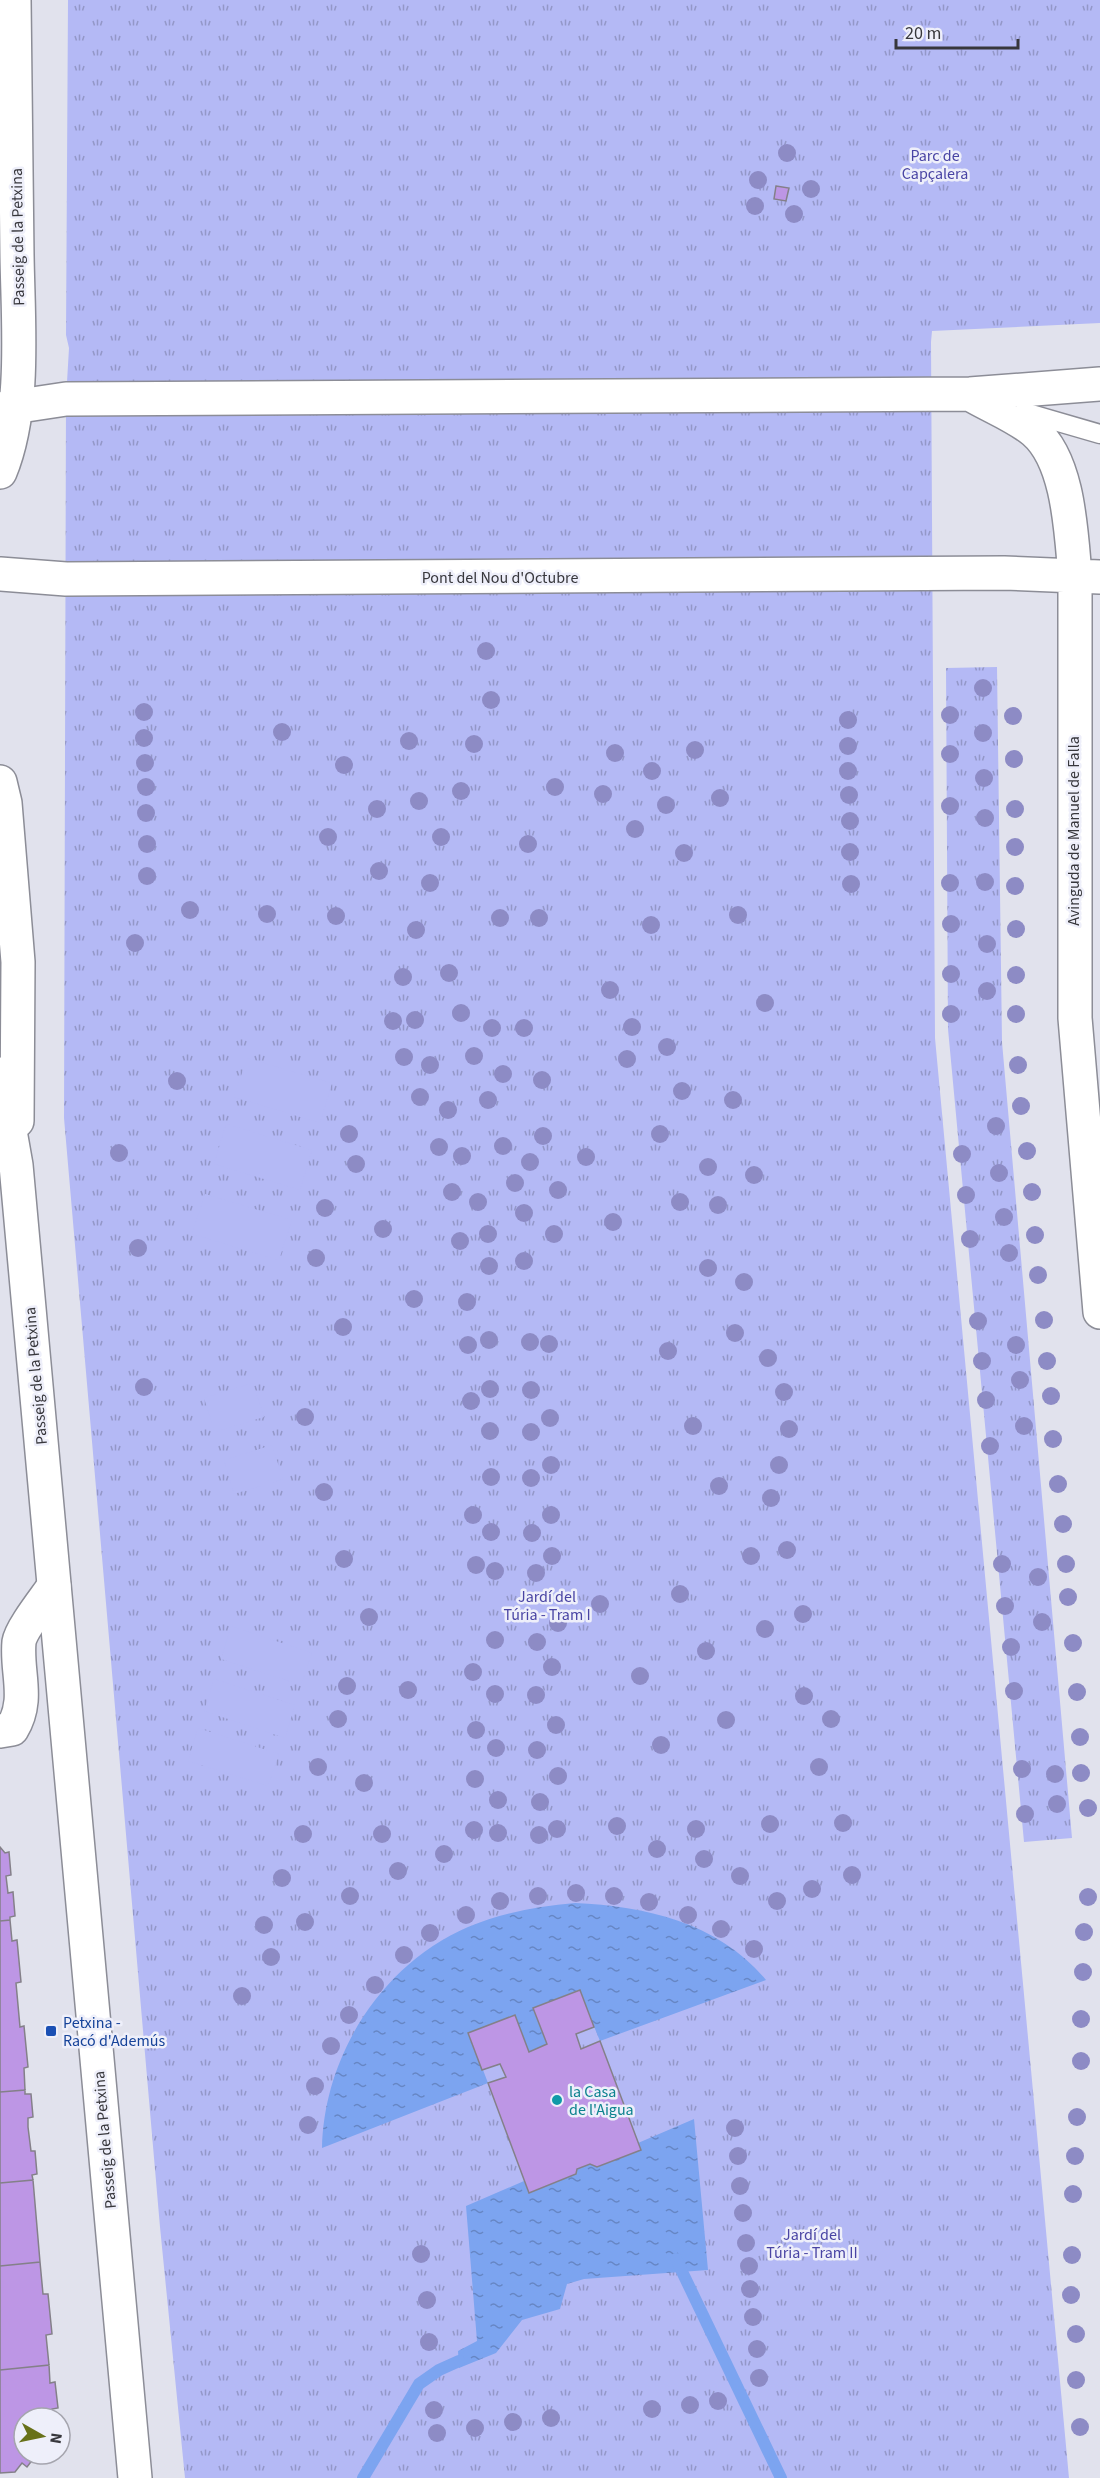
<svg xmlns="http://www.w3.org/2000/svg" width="1100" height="2478" viewBox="0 0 1100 2478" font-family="'Source Sans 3',sans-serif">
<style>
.grass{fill:url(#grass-tufts)}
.pitch{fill:#b4b9f5}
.water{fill:url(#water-ripples)}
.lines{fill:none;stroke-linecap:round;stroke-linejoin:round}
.stream{stroke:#7ca4f0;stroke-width:12}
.building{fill:#bd96e5;stroke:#848089;stroke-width:1.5}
.service-casing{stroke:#8c8d97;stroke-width:21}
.minor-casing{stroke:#8c8d97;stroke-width:36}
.tertiary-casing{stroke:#8c8d97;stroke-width:36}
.primary-casing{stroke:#8c8d97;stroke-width:36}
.service{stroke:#fff;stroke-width:18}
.minor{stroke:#fff;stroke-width:33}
.tertiary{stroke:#fff;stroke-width:33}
.primary{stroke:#fff;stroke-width:33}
.tree{fill:#8d8bc5}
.transit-dot{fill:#1a4fb4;stroke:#eeeffa;stroke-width:2}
.culture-dot{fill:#0f9aa8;stroke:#eeeffa;stroke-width:2}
.labels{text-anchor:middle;stroke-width:5;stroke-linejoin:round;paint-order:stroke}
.park-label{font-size:16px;fill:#4944a4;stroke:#eeeffa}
.street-label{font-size:16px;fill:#37373c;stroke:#eeeffa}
.transit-label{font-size:16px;fill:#164399;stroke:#eeeffa;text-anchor:start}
.culture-label{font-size:16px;fill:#0d838f;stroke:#eeeffa;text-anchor:start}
</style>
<defs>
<pattern id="grass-tufts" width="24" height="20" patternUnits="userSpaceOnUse" patternTransform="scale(1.5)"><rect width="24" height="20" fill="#b4b9f5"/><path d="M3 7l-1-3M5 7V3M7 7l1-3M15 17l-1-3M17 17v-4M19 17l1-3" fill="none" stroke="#9397c8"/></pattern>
<pattern id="water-ripples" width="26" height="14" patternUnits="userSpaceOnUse" patternTransform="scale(1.5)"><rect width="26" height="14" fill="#7ca4f0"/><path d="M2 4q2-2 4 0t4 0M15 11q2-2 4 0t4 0" fill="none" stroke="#6686c4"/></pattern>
</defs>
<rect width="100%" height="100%" fill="#e1e2ed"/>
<path class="grass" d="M68,0H1100V323L932,331L931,342L935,1038L1069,2478H185L160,2227L64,1118L66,399L69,348L66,335Z
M997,667L1002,1042L1072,1838L1024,1842L948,1029L946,668Z"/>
<path class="pitch" d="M247,1058L332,1083L320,1123L234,1097Z
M226,1124L312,1150L300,1190L214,1164Z
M205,1194L292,1220L279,1260L192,1234Z
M253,1383L264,1417L215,1432L204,1398Z
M272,1445L283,1479L234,1494L224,1460Z
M231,1626L312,1653L301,1685L221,1659Z
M214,1679L295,1705L285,1738L204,1711Z
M198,1728L279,1754L268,1786L188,1761Z"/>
<path class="water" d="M575,1903C646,1906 719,1923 766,1980L600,2041L579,1990L533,2008L547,2044L529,2052L515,2015L469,2033L488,2083L322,2148C324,2055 382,1964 468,1927C502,1913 538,1906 575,1903Z
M694,2119L708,2270L584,2279L567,2284L560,2309L522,2320L496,2353L459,2368L458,2351L477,2341L466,2206L524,2181L529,2193L576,2174L577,2169L590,2164L597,2167L640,2150L638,2143Z"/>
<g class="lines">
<path class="stream" d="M676,2259L781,2478
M363,2478L419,2384L439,2370L459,2361"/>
</g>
<path class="building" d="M776,186L789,188L786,201L774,199Z
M0,1847L5,1853L9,1852L11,1875L6,1876L8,1893L13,1892L15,1916L10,1917V1920L0,1921Z
M10,1920L12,1941L17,1940L21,1982L16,1983L20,2027L24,2026L28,2067L24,2068L25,2090L0,2092V1921Z
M580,1990L594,2027L576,2034L581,2049L600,2041L641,2150L597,2167L590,2164L577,2169L576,2174L529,2193L488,2083L506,2077L500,2064L482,2070L468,2033L515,2015L529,2052L547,2044L533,2008Z
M25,2090V2094H31L33,2117L28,2118V2127L31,2151H35L37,2174L32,2175L33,2180L0,2183V2092Z
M33,2180L40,2262L0,2266V2183Z
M40,2262L43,2294H48L52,2334L46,2335L49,2365L0,2370V2266Z
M49,2365L50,2383L55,2382L58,2408L52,2409L53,2418H24V2454H37L27,2467L22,2463L15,2472L0,2473V2370Z"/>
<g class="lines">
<g class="service-casing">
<path id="service" d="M1024,412L1100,434"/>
</g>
<g class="minor-casing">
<path id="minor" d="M0,1731L12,1729C30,1699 16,1673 19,1642C21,1629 46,1598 54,1586"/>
</g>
<g class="tertiary-casing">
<path id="tertiary" d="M0,472C26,409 18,323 17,255C16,170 15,85 14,0
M0,782L5,803L18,962L17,1121"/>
</g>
<g class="primary-casing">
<path id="primary" d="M970,394C990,406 1016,416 1034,431C1069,461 1071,532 1075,575V1018L1100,1312
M0,409L66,399L970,394L1100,384
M0,574L66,579L1004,573L1100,577
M0,1074L16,1165L135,2478"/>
</g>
<use href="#service" class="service"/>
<use href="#minor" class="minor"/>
<use href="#tertiary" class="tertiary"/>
<use href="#primary" class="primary"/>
</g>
<g class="tree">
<circle cx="787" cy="153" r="9"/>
<circle cx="758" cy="180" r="9"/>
<circle cx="811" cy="189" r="9"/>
<circle cx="755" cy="206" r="9"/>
<circle cx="794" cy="214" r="9"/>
<circle cx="486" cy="651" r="9"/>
<circle cx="983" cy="688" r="9"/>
<circle cx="491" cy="700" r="9"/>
<circle cx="144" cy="712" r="9"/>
<circle cx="950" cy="715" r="9"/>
<circle cx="1013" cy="716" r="9"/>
<circle cx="848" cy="720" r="9"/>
<circle cx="282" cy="732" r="9"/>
<circle cx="983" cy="733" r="9"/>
<circle cx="144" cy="738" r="9"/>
<circle cx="409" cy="741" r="9"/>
<circle cx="474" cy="744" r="9"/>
<circle cx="848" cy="746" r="9"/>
<circle cx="695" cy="750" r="9"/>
<circle cx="615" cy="753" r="9"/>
<circle cx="950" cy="754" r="9"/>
<circle cx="1014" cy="759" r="9"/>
<circle cx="145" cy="763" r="9"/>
<circle cx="344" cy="765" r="9"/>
<circle cx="652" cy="771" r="9"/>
<circle cx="848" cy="771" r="9"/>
<circle cx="984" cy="778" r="9"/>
<circle cx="146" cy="787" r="9"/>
<circle cx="555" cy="787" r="9"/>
<circle cx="461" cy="791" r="9"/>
<circle cx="603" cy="794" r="9"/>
<circle cx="849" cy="795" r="9"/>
<circle cx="720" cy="798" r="9"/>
<circle cx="419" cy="801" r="9"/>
<circle cx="666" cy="805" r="9"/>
<circle cx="950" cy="806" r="9"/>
<circle cx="377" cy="809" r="9"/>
<circle cx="1015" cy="809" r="9"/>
<circle cx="146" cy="813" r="9"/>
<circle cx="985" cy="818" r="9"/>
<circle cx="850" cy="821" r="9"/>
<circle cx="635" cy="829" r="9"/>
<circle cx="328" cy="837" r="9"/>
<circle cx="441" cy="837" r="9"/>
<circle cx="147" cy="844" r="9"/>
<circle cx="528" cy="844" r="9"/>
<circle cx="1015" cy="847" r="9"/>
<circle cx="850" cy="852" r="9"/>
<circle cx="684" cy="853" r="9"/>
<circle cx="379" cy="871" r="9"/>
<circle cx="147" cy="876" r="9"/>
<circle cx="985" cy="882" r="9"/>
<circle cx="430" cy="883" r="9"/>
<circle cx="950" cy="883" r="9"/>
<circle cx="851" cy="884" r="9"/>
<circle cx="1015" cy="886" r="9"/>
<circle cx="190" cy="910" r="9"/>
<circle cx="267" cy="914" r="9"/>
<circle cx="738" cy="915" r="9"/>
<circle cx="336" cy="916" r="9"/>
<circle cx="500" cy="918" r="9"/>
<circle cx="539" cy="918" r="9"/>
<circle cx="951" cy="924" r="9"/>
<circle cx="651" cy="925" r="9"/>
<circle cx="1016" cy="929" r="9"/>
<circle cx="416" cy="930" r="9"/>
<circle cx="135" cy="943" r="9"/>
<circle cx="987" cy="944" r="9"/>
<circle cx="449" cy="973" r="9"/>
<circle cx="951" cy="974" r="9"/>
<circle cx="1016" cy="975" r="9"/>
<circle cx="403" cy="977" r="9"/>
<circle cx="610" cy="990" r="9"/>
<circle cx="987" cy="991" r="9"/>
<circle cx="765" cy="1003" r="9"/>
<circle cx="461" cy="1013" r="9"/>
<circle cx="951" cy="1014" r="9"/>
<circle cx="1016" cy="1014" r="9"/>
<circle cx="415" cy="1020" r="9"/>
<circle cx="393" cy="1021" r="9"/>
<circle cx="632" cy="1027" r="9"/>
<circle cx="492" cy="1028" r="9"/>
<circle cx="524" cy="1028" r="9"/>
<circle cx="667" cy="1047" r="9"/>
<circle cx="474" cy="1056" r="9"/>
<circle cx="404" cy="1057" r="9"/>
<circle cx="627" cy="1059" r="9"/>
<circle cx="430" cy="1065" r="9"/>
<circle cx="1018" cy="1065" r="9"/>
<circle cx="503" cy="1074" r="9"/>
<circle cx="542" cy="1080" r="9"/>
<circle cx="177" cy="1081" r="9"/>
<circle cx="682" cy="1091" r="9"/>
<circle cx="420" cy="1097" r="9"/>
<circle cx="488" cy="1100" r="9"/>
<circle cx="733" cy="1100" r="9"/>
<circle cx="1021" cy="1106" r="9"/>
<circle cx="448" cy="1110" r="9"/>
<circle cx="996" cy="1126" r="9"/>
<circle cx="349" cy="1134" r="9"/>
<circle cx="660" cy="1134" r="9"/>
<circle cx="543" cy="1136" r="9"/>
<circle cx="503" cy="1146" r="9"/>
<circle cx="439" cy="1147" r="9"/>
<circle cx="1027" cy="1151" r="9"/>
<circle cx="119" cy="1153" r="9"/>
<circle cx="962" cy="1154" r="9"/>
<circle cx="462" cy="1156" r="9"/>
<circle cx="586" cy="1157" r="9"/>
<circle cx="530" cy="1162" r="9"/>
<circle cx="356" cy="1164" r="9"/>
<circle cx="708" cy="1167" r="9"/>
<circle cx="999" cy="1173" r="9"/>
<circle cx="754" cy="1175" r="9"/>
<circle cx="515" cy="1183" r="9"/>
<circle cx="558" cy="1190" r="9"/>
<circle cx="452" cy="1192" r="9"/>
<circle cx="1032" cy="1192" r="9"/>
<circle cx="966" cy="1195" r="9"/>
<circle cx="478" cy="1202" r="9"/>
<circle cx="680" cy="1202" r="9"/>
<circle cx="718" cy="1205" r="9"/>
<circle cx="325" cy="1208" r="9"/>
<circle cx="524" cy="1213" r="9"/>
<circle cx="1004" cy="1217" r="9"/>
<circle cx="613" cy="1222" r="9"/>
<circle cx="383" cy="1229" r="9"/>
<circle cx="488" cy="1234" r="9"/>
<circle cx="554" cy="1234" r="9"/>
<circle cx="1035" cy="1235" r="9"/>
<circle cx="970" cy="1239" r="9"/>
<circle cx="460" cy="1241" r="9"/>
<circle cx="138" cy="1248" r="9"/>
<circle cx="1009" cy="1253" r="9"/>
<circle cx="316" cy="1258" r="9"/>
<circle cx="524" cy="1261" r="9"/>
<circle cx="489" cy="1266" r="9"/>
<circle cx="708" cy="1268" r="9"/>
<circle cx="1038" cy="1275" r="9"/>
<circle cx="744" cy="1282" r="9"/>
<circle cx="414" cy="1299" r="9"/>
<circle cx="467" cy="1302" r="9"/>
<circle cx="1044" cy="1320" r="9"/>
<circle cx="978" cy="1321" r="9"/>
<circle cx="343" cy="1327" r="9"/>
<circle cx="735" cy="1333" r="9"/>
<circle cx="489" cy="1340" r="9"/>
<circle cx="530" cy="1342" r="9"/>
<circle cx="549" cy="1344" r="9"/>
<circle cx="468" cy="1345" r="9"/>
<circle cx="1016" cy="1345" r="9"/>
<circle cx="668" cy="1351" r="9"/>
<circle cx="768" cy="1358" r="9"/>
<circle cx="982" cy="1361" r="9"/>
<circle cx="1047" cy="1361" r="9"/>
<circle cx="1020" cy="1380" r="9"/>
<circle cx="144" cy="1387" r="9"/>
<circle cx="490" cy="1389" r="9"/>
<circle cx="531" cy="1390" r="9"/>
<circle cx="784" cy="1392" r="9"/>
<circle cx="1051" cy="1396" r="9"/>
<circle cx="986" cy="1400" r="9"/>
<circle cx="471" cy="1401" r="9"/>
<circle cx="305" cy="1417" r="9"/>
<circle cx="550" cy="1418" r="9"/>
<circle cx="693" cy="1426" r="9"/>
<circle cx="1024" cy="1426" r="9"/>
<circle cx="789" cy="1429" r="9"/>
<circle cx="490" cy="1431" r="9"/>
<circle cx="531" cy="1432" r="9"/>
<circle cx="1053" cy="1439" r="9"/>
<circle cx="990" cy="1446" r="9"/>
<circle cx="551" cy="1465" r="9"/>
<circle cx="779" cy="1465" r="9"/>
<circle cx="491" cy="1477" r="9"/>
<circle cx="531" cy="1478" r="9"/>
<circle cx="1058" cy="1484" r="9"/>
<circle cx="719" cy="1486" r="9"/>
<circle cx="324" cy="1492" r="9"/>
<circle cx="771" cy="1498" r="9"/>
<circle cx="473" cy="1515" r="9"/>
<circle cx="551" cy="1515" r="9"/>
<circle cx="1063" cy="1524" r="9"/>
<circle cx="491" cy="1532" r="9"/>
<circle cx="532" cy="1533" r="9"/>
<circle cx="787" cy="1550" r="9"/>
<circle cx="552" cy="1556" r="9"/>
<circle cx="751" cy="1556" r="9"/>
<circle cx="344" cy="1559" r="9"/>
<circle cx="1002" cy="1564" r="9"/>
<circle cx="1066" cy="1564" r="9"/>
<circle cx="476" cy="1565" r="9"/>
<circle cx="495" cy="1571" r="9"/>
<circle cx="536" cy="1573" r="9"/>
<circle cx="1038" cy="1577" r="9"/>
<circle cx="680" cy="1594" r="9"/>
<circle cx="1068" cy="1597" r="9"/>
<circle cx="600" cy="1604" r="9"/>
<circle cx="1005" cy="1606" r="9"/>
<circle cx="803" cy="1614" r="9"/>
<circle cx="369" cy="1617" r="9"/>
<circle cx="1042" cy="1622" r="9"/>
<circle cx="558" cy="1623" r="9"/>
<circle cx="765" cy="1629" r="9"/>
<circle cx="495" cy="1640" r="9"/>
<circle cx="537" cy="1642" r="9"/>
<circle cx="1073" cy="1643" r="9"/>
<circle cx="1011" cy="1647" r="9"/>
<circle cx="706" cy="1651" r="9"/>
<circle cx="552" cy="1667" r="9"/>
<circle cx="473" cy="1672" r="9"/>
<circle cx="640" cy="1676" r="9"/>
<circle cx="347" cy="1686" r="9"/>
<circle cx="408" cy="1690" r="9"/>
<circle cx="1014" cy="1691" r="9"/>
<circle cx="1077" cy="1692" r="9"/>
<circle cx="495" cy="1694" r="9"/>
<circle cx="536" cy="1695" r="9"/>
<circle cx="804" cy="1696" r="9"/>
<circle cx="338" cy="1719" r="9"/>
<circle cx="831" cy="1719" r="9"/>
<circle cx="726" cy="1720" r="9"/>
<circle cx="556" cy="1725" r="9"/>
<circle cx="476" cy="1730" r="9"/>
<circle cx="1080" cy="1737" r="9"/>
<circle cx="661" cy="1745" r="9"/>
<circle cx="496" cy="1748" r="9"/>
<circle cx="537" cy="1750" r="9"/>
<circle cx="318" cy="1767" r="9"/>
<circle cx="819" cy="1767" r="9"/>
<circle cx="1022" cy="1769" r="9"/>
<circle cx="1081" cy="1773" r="9"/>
<circle cx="1055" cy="1774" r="9"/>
<circle cx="558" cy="1776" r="9"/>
<circle cx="475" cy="1779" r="9"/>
<circle cx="364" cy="1783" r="9"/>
<circle cx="498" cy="1800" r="9"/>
<circle cx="540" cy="1802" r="9"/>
<circle cx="1057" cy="1804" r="9"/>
<circle cx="1088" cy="1808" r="9"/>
<circle cx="1025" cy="1814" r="9"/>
<circle cx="843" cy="1823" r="9"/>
<circle cx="770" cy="1824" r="9"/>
<circle cx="617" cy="1826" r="9"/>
<circle cx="557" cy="1829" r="9"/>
<circle cx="696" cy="1829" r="9"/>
<circle cx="474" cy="1830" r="9"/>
<circle cx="498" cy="1833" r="9"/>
<circle cx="303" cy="1834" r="9"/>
<circle cx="382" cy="1834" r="9"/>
<circle cx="539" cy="1835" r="9"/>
<circle cx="657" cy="1849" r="9"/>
<circle cx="444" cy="1854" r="9"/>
<circle cx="704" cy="1859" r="9"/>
<circle cx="398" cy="1871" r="9"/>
<circle cx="852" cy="1875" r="9"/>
<circle cx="740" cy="1876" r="9"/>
<circle cx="282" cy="1878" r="9"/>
<circle cx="812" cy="1889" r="9"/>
<circle cx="576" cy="1893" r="9"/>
<circle cx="350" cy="1896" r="9"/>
<circle cx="538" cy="1896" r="9"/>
<circle cx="614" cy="1896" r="9"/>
<circle cx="1088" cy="1897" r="9"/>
<circle cx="500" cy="1901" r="9"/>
<circle cx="777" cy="1901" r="9"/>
<circle cx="649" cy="1902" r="9"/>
<circle cx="466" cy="1915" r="9"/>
<circle cx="688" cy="1915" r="9"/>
<circle cx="305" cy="1922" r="9"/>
<circle cx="264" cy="1925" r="9"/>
<circle cx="721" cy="1929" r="9"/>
<circle cx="1084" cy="1932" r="9"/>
<circle cx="430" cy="1933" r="9"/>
<circle cx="754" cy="1949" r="9"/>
<circle cx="404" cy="1955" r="9"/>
<circle cx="271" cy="1957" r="9"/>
<circle cx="1083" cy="1972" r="9"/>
<circle cx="375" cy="1985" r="9"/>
<circle cx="242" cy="1996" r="9"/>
<circle cx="349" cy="2015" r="9"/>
<circle cx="1081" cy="2019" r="9"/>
<circle cx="331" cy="2046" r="9"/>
<circle cx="1081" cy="2061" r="9"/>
<circle cx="315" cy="2086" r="9"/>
<circle cx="1077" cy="2117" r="9"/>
<circle cx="308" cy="2125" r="9"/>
<circle cx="735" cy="2128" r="9"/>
<circle cx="738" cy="2156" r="9"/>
<circle cx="1075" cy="2156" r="9"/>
<circle cx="740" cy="2186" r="9"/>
<circle cx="1073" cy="2194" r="9"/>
<circle cx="743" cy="2213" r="9"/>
<circle cx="746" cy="2243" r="9"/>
<circle cx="421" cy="2254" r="9"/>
<circle cx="1072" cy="2255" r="9"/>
<circle cx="749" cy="2266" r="9"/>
<circle cx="750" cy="2289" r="9"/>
<circle cx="1071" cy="2295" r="9"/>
<circle cx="427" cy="2300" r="9"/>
<circle cx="753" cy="2317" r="9"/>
<circle cx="1076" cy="2334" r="9"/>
<circle cx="429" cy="2342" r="9"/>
<circle cx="757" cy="2349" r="9"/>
<circle cx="759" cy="2378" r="9"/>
<circle cx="1076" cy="2380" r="9"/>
<circle cx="718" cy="2401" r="9"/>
<circle cx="690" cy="2405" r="9"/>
<circle cx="652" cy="2409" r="9"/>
<circle cx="434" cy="2410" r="9"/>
<circle cx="551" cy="2418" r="9"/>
<circle cx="513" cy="2422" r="9"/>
<circle cx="1080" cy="2427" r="9"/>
<circle cx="475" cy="2428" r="9"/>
<circle cx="437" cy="2433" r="9"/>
</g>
<rect class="transit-dot" x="45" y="2025" width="12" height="12" rx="3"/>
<circle class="culture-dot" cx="557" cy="2100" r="6"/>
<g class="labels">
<g class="park-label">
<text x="935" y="161">Parc de<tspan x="935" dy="18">Capçalera</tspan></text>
<text x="547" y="1602">Jardí del<tspan x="547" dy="18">Túria - Tram I</tspan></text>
<text x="812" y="2240">Jardí del<tspan x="812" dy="18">Túria - Tram II</tspan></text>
</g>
<g class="street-label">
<text transform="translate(17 237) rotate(-91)" y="6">Passeig de la Petxina</text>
<text x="500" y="583">Pont del Nou d'Octubre</text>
<text transform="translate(1073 831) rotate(-90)" y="6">Avinguda de Manuel de Falla</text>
<text transform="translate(35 1376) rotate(-95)" y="6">Passeig de la Petxina</text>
<text transform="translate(104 2140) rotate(-95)" y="6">Passeig de la Petxina</text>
</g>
<g class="transit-label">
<text x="63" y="2028">Petxina -<tspan x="63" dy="18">Racó d'Ademús</tspan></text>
</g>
<g class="culture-label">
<text x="569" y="2097">la Casa<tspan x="569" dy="18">de l'Aigua</tspan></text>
</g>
</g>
<g transform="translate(42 2436) rotate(99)"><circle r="28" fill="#eeeffa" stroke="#a5a5ae" stroke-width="1.5"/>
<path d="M0-4.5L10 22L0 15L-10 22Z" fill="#687119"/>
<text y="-9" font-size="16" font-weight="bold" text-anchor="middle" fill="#37373c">N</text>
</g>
<path d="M896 39v9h122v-9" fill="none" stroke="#37373c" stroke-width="3"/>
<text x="905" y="39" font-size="18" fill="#37373c" stroke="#eeeffa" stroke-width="4.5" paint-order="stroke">20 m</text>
</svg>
